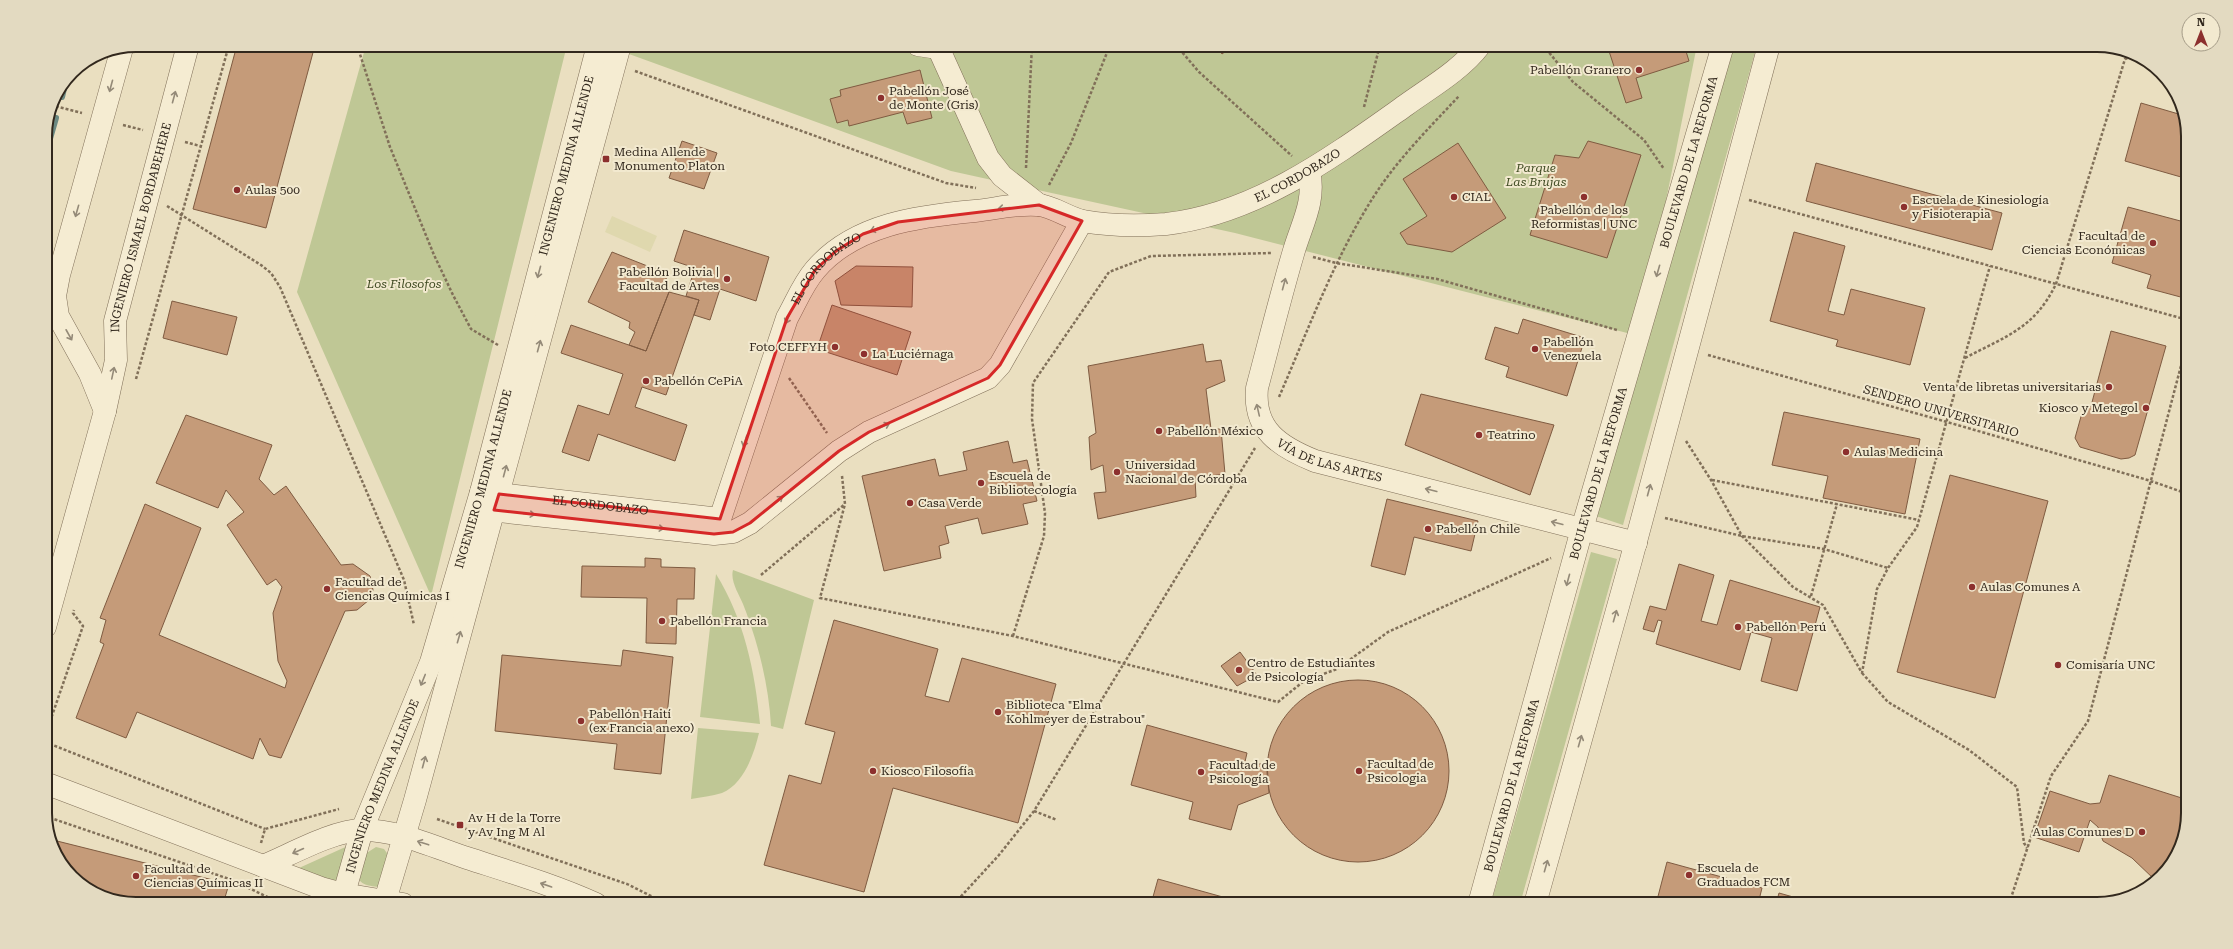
<svg xmlns="http://www.w3.org/2000/svg" width="2233" height="949" viewBox="0 0 2233 949" font-family="'Roboto Serif',serif">
<style>
.farmland{fill:#dfd8ae}
.green{fill:#bfc795}
.lines{fill:none;stroke-linecap:round;stroke-linejoin:round}
.stream{stroke:#6b8982;stroke-width:6}
.building{fill:#c59b79;stroke:#7f5b41}
.minor-casing{stroke:#817059;stroke-width:23}
.path{stroke:#817059;stroke-width:2.5;stroke-dasharray:3 2;stroke-linecap:butt}
.minor{stroke:#f5ecd2;stroke-width:22}
.oneway{stroke:#948a78}
.marked{fill:#d62828;fill-opacity:0.2;stroke:#d62828;stroke-width:3;stroke-linejoin:round}
.poi-dot{fill:#8c302e;stroke:#f2e9cf;stroke-width:1.5}
.labels{text-anchor:middle;stroke-width:4;stroke-linejoin:round;paint-order:stroke}
.poi-label{font-size:12px;fill:#32281d;stroke:#f2e9cf;text-anchor:start}
.street-label{font-size:12px;fill:#32281d;stroke:#f2e9cf}
.park-label{font-size:12px;font-style:italic;fill:#424d25;stroke:#f2e9cf}
.rim{fill:none;stroke:#32281d;stroke-width:2}
</style>
<rect width="100%" height="100%" fill="#eadfc0"/>
<path class="farmland" d="M612,216L657,236L650,252L605,232Z"/>
<path class="green" d="M366,45H567L431,596L297,292Z
M633,45H1697L1639,336L1235,233L951,171L629,54Z
M1729,45H1757L1623,525L1596,516Z
M1591,552L1617,559L1520,904H1505L1492,900Z
M733,570L814,600L783,729L771,726C769,686 758,642 743,604C739,594 730,581 733,570Z
M716,574C744,619 755,671 760,724L700,717Z
M698,728L759,733C754,754 744,784 722,793C712,796 701,797 691,799Z
M352,844L338,883L299,868Z
M376,847L384,849L389,856L378,887C350,884 359,875 365,854Z"/>
<g class="lines">
<path class="stream" d="M62,97L66,80
M45,156L56,118"/>
</g>
<path class="building" d="M237,45H315L266,228L193,209Z
M739,45H755L740,49Z
M1216,45H1234L1222,54Z
M1607,45H1684L1689,61L1636,78L1642,98L1626,103Z
M920,70L932,118L907,124L903,112L849,126L848,120L837,123L830,99L841,96L840,90Z
M2141,103L2182,115L2188,131V179L2125,161Z
M682,141L717,153L704,189L669,178Z
M1588,141L1641,155L1607,258L1530,235L1555,155L1579,158Z
M1458,143L1506,218L1452,252L1407,244L1400,233L1427,216L1403,179Z
M1816,163L2002,213L1992,250L1806,201Z
M2128,207L2188,223V299L2147,288L2151,275L2112,263Z
M684,230L769,257L756,301L720,289L710,320L694,315L699,300L686,296L695,268L674,261Z
M1794,232L1845,246L1828,311L1844,315L1851,289L1925,308L1910,365L1836,346L1838,340L1770,321Z
M612,252L665,273L669,292L646,351L629,345L635,332L629,328L630,322L588,302Z
M856,266L913,267L912,307L841,305L835,281Z
M669,292L699,300L666,395L642,387L635,407L687,425L675,461L598,434L589,461L562,452L578,405L609,415L623,374L561,353L571,325L646,351Z
M172,301L237,317L227,355L163,338Z
M832,305L911,332L897,375L817,349Z
M1523,319L1585,338L1567,396L1506,377L1509,367L1485,359L1495,327L1518,334Z
M2111,331L2166,346L2135,455L2129,458L2121,459L2080,447L2075,438L2082,413L2091,406Z
M1203,344L1206,362L1221,360L1225,381L1206,389L1211,429H1221L1225,474L1195,478L1196,497L1098,519L1094,493L1106,492L1103,465L1091,470L1089,437L1096,433L1088,366Z
M1421,394L1554,425L1530,495L1405,445Z
M1784,412L1920,439L1905,514L1823,498L1828,476L1772,465Z
M186,415L272,445L259,479L274,495L286,486L341,565L353,564L370,576L373,590L369,600L357,610L345,611L281,758L269,755L260,738L253,759L137,712L126,738L76,718L104,644L100,642L106,620L100,618L145,504L201,528L159,635L285,688L287,681L278,661L273,613L282,587L276,579L267,585L227,525L244,512L226,490L218,508L156,483Z
M1008,441L1013,463L1027,460L1037,501L1023,504L1028,524L982,534L978,518L945,526L949,543L939,546L941,558L884,571L862,476L935,459L939,476L967,470L963,452Z
M1950,475L2048,501L1995,698L1897,672Z
M1387,499L1478,521L1471,551L1414,537L1405,575L1371,566Z
M645,558L661,559V567L695,568L694,599H677L676,644L646,643L647,598L581,597L582,566L645,567Z
M1679,564L1714,575L1701,621L1717,625L1730,580L1820,607L1797,691L1761,681L1772,638L1751,632L1740,670L1656,644L1662,621L1658,620L1654,632L1643,629L1650,606L1666,610Z
M834,620L938,649L925,696L949,702L962,658L1056,684L1018,823L893,788L864,892L764,865L789,775L821,784L835,732L805,724Z
M623,650L673,657L661,774L614,769L617,744L495,731L502,655L621,666Z
M1240,652L1257,675L1237,686L1221,666Z
M1267 771a91 91 0 1 1 182 0a91 91 0 1 1-182 0Z
M1147,725L1247,753L1244,766L1267,763L1269,793L1238,805L1231,830L1189,819L1193,802L1131,785Z
M2109,775L2188,800V812L2181,847L2155,880L2132,858L2103,841L2098,827L2090,820L2079,852L2034,837L2050,791L2090,804L2100,803Z
M53,840L229,884L223,904H136L102,897L64,868Z
M1667,862L1762,888L1758,904H1656Z
M1158,879L1248,904H1151Z
M1779,893L1818,904H1776Z"/>
<g class="lines">
<g class="minor-casing">
<g id="minor">
<path d="M918,45L938,48"/>
<path d="M937,45L988,158L1002,176L1039,205"/>
<path id="s1" d="M1309,171C1316,202 1301,225 1293,254C1280,298 1269,343 1257,388C1253,430 1280,447 1315,461L1636,543"/>
<path d="M105,411L90,374L58,316L55,296L59,275L122,48"/>
<path id="s2" d="M481,492L720,519L787,318C796,302 803,284 815,270C854,224 919,216 975,211C995,209 1018,203 1038,205C1053,206 1068,218 1083,221C1110,226 1139,226 1166,224C1256,214 1334,156 1406,105C1431,87 1461,70 1480,45"/>
<path d="M479,509L714,534L733,532L750,523L839,451L869,432L988,378L1000,365L1082,221"/>
<path id="s3" d="M45,627L105,411L116,360L115,321L188,45"/>
<path d="M45,783L321,888L343,894L403,904"/>
<path d="M263,866C290,855 334,830 362,830C398,830 434,847 467,858C510,872 554,885 596,904"/>
<path id="s4" d="M341,904L362,830L431,662L481,492L598,45"/>
<path d="M384,904L415,800L620,45"/>
<path id="s5" d="M1479,904L1582,529L1723,45"/>
<path d="M1535,904L1631,560L1769,45"/>
</g>
</g>
<path class="path" d="M357,45L390,147L434,255L453,295L471,329L498,345
M1176,45L1199,72L1292,156
M1543,45L1573,82L1644,140L1664,169
M1500,52L1507,45
M635,71L946,183L976,188
M51,105L82,113
M1364,107L1380,45
M123,125L143,130
M185,142L200,146
M1026,168L1032,45
M1049,185L1071,143L1110,45
M1749,200L2188,320
M167,206L261,265L271,273L280,287L404,580L414,625
M1313,257L1336,263L1437,279L1617,330
M1708,355L1947,422L2151,481L2188,494
M1965,358C2006,336 2034,329 2056,284L2125,59L2135,55
M789,378L827,433
M136,379L229,45
M1279,397C1309,328 1335,256 1376,193C1399,158 1430,127 1459,96
M1686,441L1711,480L1742,536L1793,587L1823,605L1862,673L1877,589L1888,568L1917,527L1990,266
M842,476L845,504L820,598L1013,636L1278,702L1304,681L1337,669L1388,632L1551,558
M1712,480L1919,520
M1665,518L1742,536L1824,549L1888,568
M761,575L845,504
M1811,596L1837,504
M1013,636L1044,536L1045,513L1032,419L1033,383L1109,272L1151,256L1271,253
M1862,673L1888,702L1969,750L2017,787L2024,843L2027,848
M45,736L83,626L73,613L74,610
M45,742L265,829
M1034,811L1057,820
M45,816L232,880L282,904
M437,819L627,884L667,904
M261,843L265,829L339,809
M954,904L999,855L1034,811L1255,448
M2009,904L2051,776L2088,721L2188,339"/>
<use href="#minor" class="minor"/>
</g>
<defs><path id="oneway-shaft" d="M-6 0H5M1.5-3L5.5 0L1.5 3" fill="none" stroke-width="1.6" stroke-linecap="round" stroke-linejoin="round"/></defs>
<g class="oneway">
<use href="#oneway-shaft" transform="translate(111 86) rotate(105)"/>
<use href="#oneway-shaft" transform="translate(174 97) rotate(-75)"/>
<use href="#oneway-shaft" transform="translate(1004 208) rotate(175)"/>
<use href="#oneway-shaft" transform="translate(77 211) rotate(106)"/>
<use href="#oneway-shaft" transform="translate(876 229) rotate(161)"/>
<use href="#oneway-shaft" transform="translate(1658 271) rotate(106)"/>
<use href="#oneway-shaft" transform="translate(539 272) rotate(105)"/>
<use href="#oneway-shaft" transform="translate(1284 284) rotate(-75)"/>
<use href="#oneway-shaft" transform="translate(788 318) rotate(113)"/>
<use href="#oneway-shaft" transform="translate(69 335) rotate(61)"/>
<use href="#oneway-shaft" transform="translate(539 346) rotate(-75)"/>
<use href="#oneway-shaft" transform="translate(113 373) rotate(-78)"/>
<use href="#oneway-shaft" transform="translate(1258 410) rotate(-103)"/>
<use href="#oneway-shaft" transform="translate(884 426) rotate(-24)"/>
<use href="#oneway-shaft" transform="translate(745 441) rotate(108)"/>
<use href="#oneway-shaft" transform="translate(505 471) rotate(-75)"/>
<use href="#oneway-shaft" transform="translate(1431 490) rotate(-166)"/>
<use href="#oneway-shaft" transform="translate(1649 490) rotate(-75)"/>
<use href="#oneway-shaft" transform="translate(778 500) rotate(-39)"/>
<use href="#oneway-shaft" transform="translate(529 514) rotate(6)"/>
<use href="#oneway-shaft" transform="translate(1557 523) rotate(-166)"/>
<use href="#oneway-shaft" transform="translate(658 528) rotate(6)"/>
<use href="#oneway-shaft" transform="translate(1568 580) rotate(105)"/>
<use href="#oneway-shaft" transform="translate(1615 616) rotate(-74)"/>
<use href="#oneway-shaft" transform="translate(459 637) rotate(-74)"/>
<use href="#oneway-shaft" transform="translate(423 680) rotate(112)"/>
<use href="#oneway-shaft" transform="translate(1580 741) rotate(-74)"/>
<use href="#oneway-shaft" transform="translate(424 762) rotate(-75)"/>
<use href="#oneway-shaft" transform="translate(423 843) rotate(-162)"/>
<use href="#oneway-shaft" transform="translate(298 851) rotate(156)"/>
<use href="#oneway-shaft" transform="translate(1546 866) rotate(-74)"/>
<use href="#oneway-shaft" transform="translate(546 885) rotate(-161)"/>
</g>
<path class="marked" d="M1039,205L1082,221L1000,365L988,378L869,432L839,451L750,523L733,532L714,534L494,510L499,494L720,519L787,318L815,270L836,251L863,234L898,222Z"/>
<g class="poi-dot">
<circle cx="1639" cy="70" r="4"/>
<circle cx="881" cy="98" r="4"/>
<rect x="602" y="155" width="8" height="8" rx="2"/>
<circle cx="237" cy="190" r="4"/>
<circle cx="1454" cy="197" r="4"/>
<circle cx="1584" cy="197" r="4"/>
<circle cx="1904" cy="207" r="4"/>
<circle cx="2153" cy="243" r="4"/>
<circle cx="727" cy="279" r="4"/>
<circle cx="835" cy="347" r="4"/>
<circle cx="1535" cy="349" r="4"/>
<circle cx="864" cy="354" r="4"/>
<circle cx="646" cy="381" r="4"/>
<circle cx="2109" cy="387" r="4"/>
<circle cx="2146" cy="408" r="4"/>
<circle cx="1159" cy="431" r="4"/>
<circle cx="1479" cy="435" r="4"/>
<circle cx="1846" cy="452" r="4"/>
<circle cx="1117" cy="472" r="4"/>
<circle cx="981" cy="483" r="4"/>
<circle cx="910" cy="503" r="4"/>
<circle cx="1428" cy="529" r="4"/>
<circle cx="1972" cy="587" r="4"/>
<circle cx="327" cy="589" r="4"/>
<circle cx="662" cy="621" r="4"/>
<circle cx="1738" cy="627" r="4"/>
<circle cx="2058" cy="665" r="4"/>
<circle cx="1239" cy="670" r="4"/>
<circle cx="998" cy="712" r="4"/>
<circle cx="581" cy="721" r="4"/>
<circle cx="873" cy="771" r="4"/>
<circle cx="1359" cy="771" r="4"/>
<circle cx="1201" cy="772" r="4"/>
<rect x="456" y="821" width="8" height="8" rx="2"/>
<circle cx="2142" cy="832" r="4"/>
<circle cx="1689" cy="875" r="4"/>
<circle cx="136" cy="876" r="4"/>
</g>
<g class="labels">
<g class="poi-label">
<text x="1631" y="74" text-anchor="end">Pabellón Granero</text>
<text x="889" y="95">Pabellón José<tspan x="889" dy="14">de Monte (Gris)</tspan></text>
<text x="614" y="156">Medina Allende<tspan x="614" dy="14">Monumento Platon</tspan></text>
<text x="245" y="194">Aulas 500</text>
<text x="1462" y="201">CIAL</text>
<text x="1912" y="204">Escuela de Kinesiología<tspan x="1912" dy="14">y Fisioterapia</tspan></text>
<text x="1584" y="214" text-anchor="middle">Pabellón de los<tspan x="1584" dy="14">Reformistas | UNC</tspan></text>
<text x="2145" y="240" text-anchor="end">Facultad de<tspan x="2145" dy="14">Ciencias Económicas</tspan></text>
<text x="719" y="276" text-anchor="end">Pabellón Bolivia |<tspan x="719" dy="14">Facultad de Artes</tspan></text>
<text x="1543" y="346">Pabellón<tspan x="1543" dy="14">Venezuela</tspan></text>
<text x="827" y="351" text-anchor="end">Foto CEFFYH</text>
<text x="872" y="358">La Luciérnaga</text>
<text x="654" y="385">Pabellón CePiA</text>
<text x="2101" y="391" text-anchor="end">Venta de libretas universitarias</text>
<text x="2138" y="412" text-anchor="end">Kiosco y Metegol</text>
<text x="1167" y="435">Pabellón México</text>
<text x="1487" y="439">Teatrino</text>
<text x="1854" y="456">Aulas Medicina</text>
<text x="1125" y="469">Universidad<tspan x="1125" dy="14">Nacional de Córdoba</tspan></text>
<text x="989" y="480">Escuela de<tspan x="989" dy="14">Bibliotecología</tspan></text>
<text x="918" y="507">Casa Verde</text>
<text x="1436" y="533">Pabellón Chile</text>
<text x="335" y="586">Facultad de<tspan x="335" dy="14">Ciencias Químicas I</tspan></text>
<text x="1980" y="591">Aulas Comunes A</text>
<text x="670" y="625">Pabellón Francia</text>
<text x="1746" y="631">Pabellón Perú</text>
<text x="1247" y="667">Centro de Estudiantes<tspan x="1247" dy="14">de Psicología</tspan></text>
<text x="2066" y="669">Comisaría UNC</text>
<text x="1006" y="709">Biblioteca "Elma<tspan x="1006" dy="14">Kohlmeyer de Estrabou"</tspan></text>
<text x="589" y="718">Pabellón Haití<tspan x="589" dy="14">(ex Francia anexo)</tspan></text>
<text x="1367" y="768">Facultad de<tspan x="1367" dy="14">Psicologia</tspan></text>
<text x="1209" y="769">Facultad de<tspan x="1209" dy="14">Psicología</tspan></text>
<text x="881" y="775">Kiosco Filosofía</text>
<text x="468" y="822">Av H de la Torre<tspan x="468" dy="14">y Av Ing M Al</tspan></text>
<text x="2134" y="836" text-anchor="end">Aulas Comunes D</text>
<text x="1697" y="872">Escuela de<tspan x="1697" dy="14">Graduados FCM</tspan></text>
<text x="144" y="873">Facultad de<tspan x="144" dy="14">Ciencias Químicas II</tspan></text>
</g>
<g class="street-label">
<text dy="4" stroke="none"><textPath href="#s5" startOffset="771">BOULEVARD DE LA REFORMA</textPath></text>
<text dy="4" stroke="none"><textPath href="#s4" startOffset="773">INGENIERO MEDINA ALLENDE</textPath></text>
<text dy="4" stroke="none"><textPath href="#s2" startOffset="1019">EL CORDOBAZO</textPath></text>
<text dy="4" stroke="none"><textPath href="#s3" startOffset="412">INGENIERO ISMAEL BORDABEHERE</textPath></text>
<text dy="4" stroke="none"><textPath href="#s2" startOffset="517">EL CORDOBAZO</textPath></text>
<text transform="translate(1941 411) rotate(16)" y="4">SENDERO UNIVERSITARIO</text>
<text dy="4" stroke="none"><textPath href="#s1" startOffset="340">VÍA DE LAS ARTES</textPath></text>
<text dy="4" stroke="none"><textPath href="#s5" startOffset="447">BOULEVARD DE LA REFORMA</textPath></text>
<text dy="4" stroke="none"><textPath href="#s4" startOffset="449">INGENIERO MEDINA ALLENDE</textPath></text>
<text dy="4" stroke="none"><textPath href="#s2" startOffset="120">EL CORDOBAZO</textPath></text>
<text dy="4" stroke="none"><textPath href="#s4" startOffset="125">INGENIERO MEDINA ALLENDE</textPath></text>
<text dy="4" stroke="none"><textPath href="#s5" startOffset="123">BOULEVARD DE LA REFORMA</textPath></text>
</g>
<g class="park-label">
<text x="1536" y="172">Parque<tspan x="1536" dy="14">Las Brujas</tspan></text>
<text x="404" y="288">Los Filosofos</text>
</g>
</g>
<path d="M0 0H2233V949H0ZM136 52H2097A84 84 0 0 1 2181 136V813A84 84 0 0 1 2097 897H136A84 84 0 0 1 52 813V136A84 84 0 0 1 136 52Z" fill="#e3dac1" fill-rule="evenodd"/>
<path class="rim" d="M136 52H2097A84 84 0 0 1 2181 136V813A84 84 0 0 1 2097 897H136A84 84 0 0 1 52 813V136A84 84 0 0 1 136 52Z"/>
<g transform="translate(2201 32)"><circle r="19" fill="#f2e9cf" stroke="#a59c88"/>
<path d="M0-3L7 15L0 10L-7 15Z" fill="#8c302e"/>
<text y="-6" font-size="11" font-weight="bold" text-anchor="middle" fill="#32281d">N</text>
</g>
</svg>
